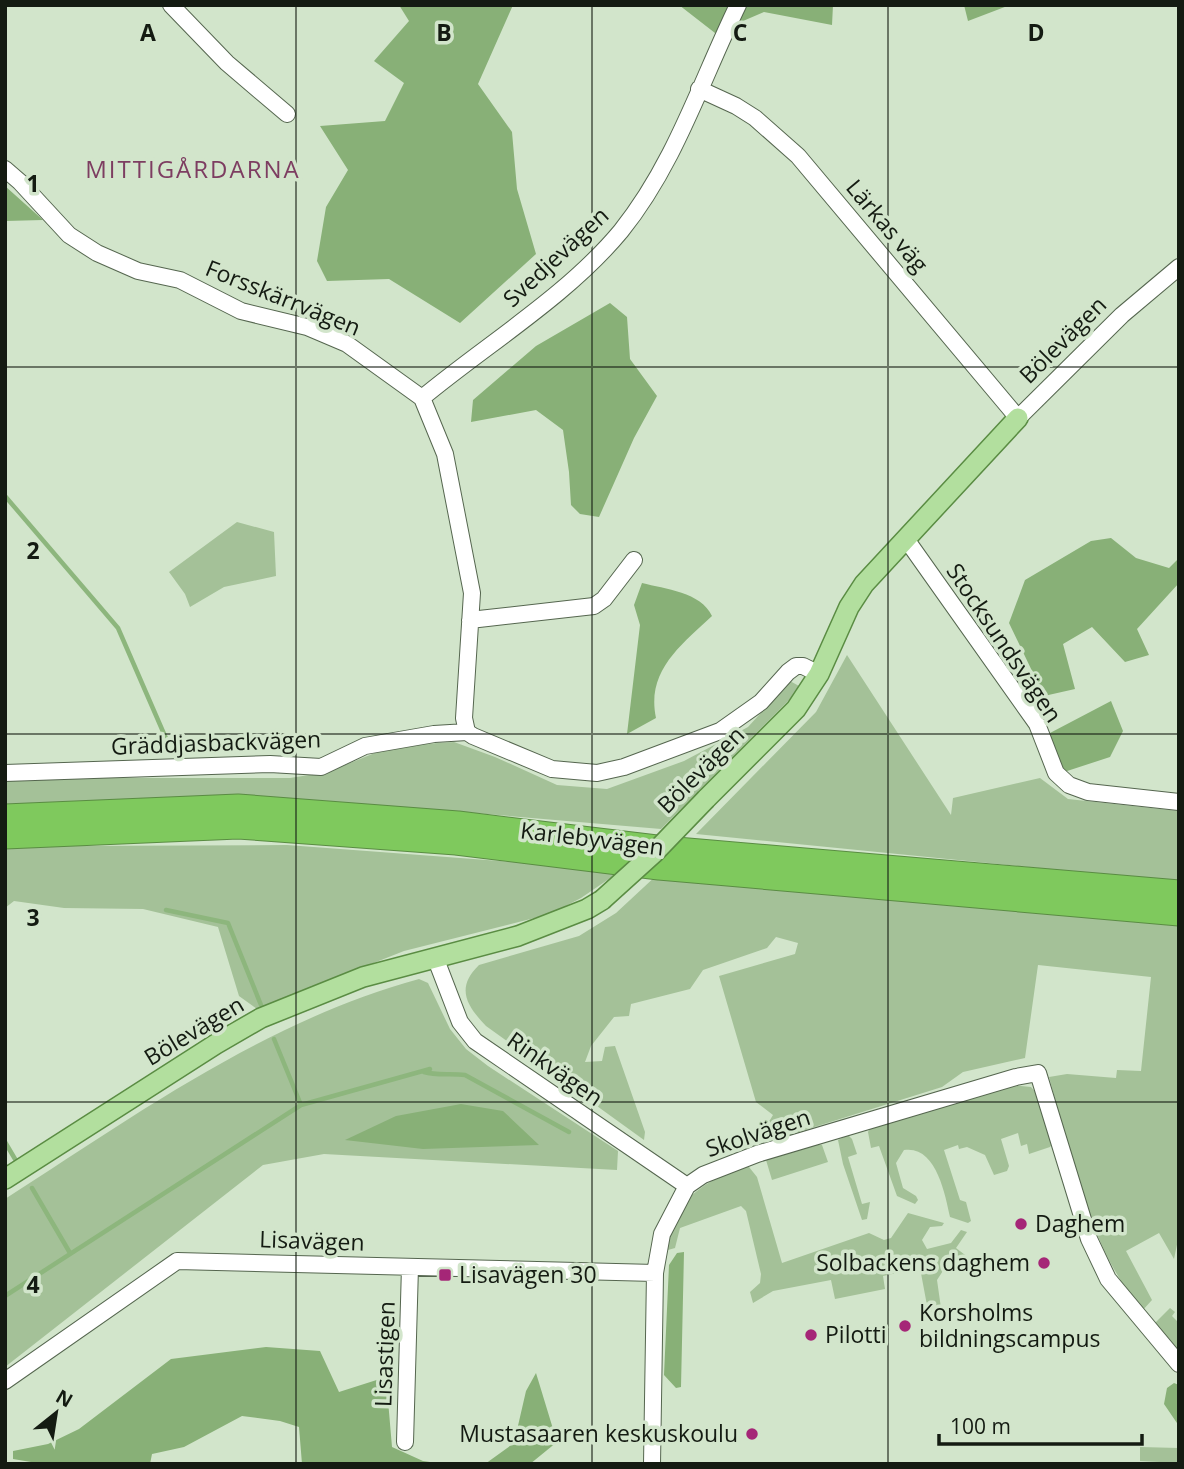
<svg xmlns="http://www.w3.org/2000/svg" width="1184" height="1469" viewBox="0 0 1184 1469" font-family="'Open Sans',sans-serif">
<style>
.green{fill:#a4c198}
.forest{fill:#88b077}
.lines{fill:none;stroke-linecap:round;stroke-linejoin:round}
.stream{stroke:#8db67d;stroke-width:4.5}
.minor-casing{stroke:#55664f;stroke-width:18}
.major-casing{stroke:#5a8c43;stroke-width:22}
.highway-casing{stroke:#5a8c43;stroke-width:25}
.minor{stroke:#fff;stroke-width:16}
.major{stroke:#b2df9e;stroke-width:19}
.highway{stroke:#7fc95d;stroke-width:23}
.major-bridge-casing{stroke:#5a8c43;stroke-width:22;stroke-linecap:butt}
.major-bridge{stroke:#b2df9e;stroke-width:19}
.grid{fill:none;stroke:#141b12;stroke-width:2;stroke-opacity:0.55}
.poi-dot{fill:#a52677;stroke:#d2e5cb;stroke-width:2.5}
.labels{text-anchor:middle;stroke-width:7;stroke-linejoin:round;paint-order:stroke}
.street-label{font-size:23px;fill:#141b12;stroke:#d2e5cb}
.poi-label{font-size:23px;fill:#141b12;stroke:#d2e5cb;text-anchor:start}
.neighbourhood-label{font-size:24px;letter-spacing:2px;fill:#7d3d61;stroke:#d2e5cb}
.grid-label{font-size:23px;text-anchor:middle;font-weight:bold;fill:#141b12;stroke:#d2e5cb;stroke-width:7;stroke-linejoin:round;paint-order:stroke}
</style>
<rect width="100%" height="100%" fill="#d2e5cb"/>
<path class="green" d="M237,522L274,532L276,576L224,587L190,607L185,594L169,572Z
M847,655L951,815L953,798L1040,778L1068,799L1179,811V882L696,834L816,712Z
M790,681L799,686L795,694L661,829L415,808L221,799L5,804V778H290L328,772L392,746L454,742L495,757L557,785L607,789L684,761L748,727Z
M287,845L622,870L581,898L550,914L404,951L257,1009L239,996L218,927L143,909L64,908L14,901L5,908V849L58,846Z
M658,874L1179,924V1235L1174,1259L1159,1233L1126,1251L1152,1300L1142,1311C1088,1244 1072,1158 1049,1077L1067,1074L1116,1078L1117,1070L1141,1071L1151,977L1038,965L1025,1058L963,1072L942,1087L773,1140L760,1141L759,1120H770L773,1115L756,1102L719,976L795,954L798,943L776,937L767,948L703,970L690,989L631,1004L629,1016L614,1017L591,1046L585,1062L602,1061L605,1047L615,1046L645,1132L644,1140L486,1026C467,1006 455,988 479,965L579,936L616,913Z
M419,979L428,983L450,1029L466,1049L488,1066L618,1151L617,1170L324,1154L263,1165L5,1367V1199C137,1114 266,1021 419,979Z
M1012,1085L1031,1087L1038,1095L1053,1143L1050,1147L1029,1154L1027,1144L1021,1146L1018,1133L1001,1139L1009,1166L1007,1171L994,1175L985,1155L967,1147L959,1149L958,1145L944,1150L960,1200L966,1202L971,1221L968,1223L950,1217C945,1194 936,1145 904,1150L896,1163L903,1188L916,1196L918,1200L915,1204L897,1196L879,1146L871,1148L868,1132L870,1128Z
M848,1135L852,1139L857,1154L848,1157L862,1204L870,1202L867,1219L862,1220L843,1164L838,1140Z
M816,1144L822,1145L828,1162L772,1180L766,1160Z
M744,1166L749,1167L757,1177L782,1263L869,1233L884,1240L891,1238L908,1213L944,1223L942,1226L930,1227L922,1240L927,1249L951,1243L961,1230L967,1232L956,1248L969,1258L950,1260L937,1280L942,1315L929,1316L920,1268L883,1276L885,1289L835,1299L831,1280L773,1291L753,1303L750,1292L760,1283L761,1274L746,1211L741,1206L680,1228L675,1248L668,1250C669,1237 671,1217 680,1207C695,1189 722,1173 744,1166Z
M1170,1308L1175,1312L1172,1316L1179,1323V1350L1154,1324Z
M1140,1447L1179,1448V1463L1140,1461Z"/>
<path class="forest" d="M399,5H513L478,84L512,132L517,189L536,254L460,323L389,279L327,281L317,261L326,207L348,170L320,126L385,121L404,83L374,61L409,21Z
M679,5H833L832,25L764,12L715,33Z
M964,5H1010L968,21Z
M5,186L43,220L5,221Z
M610,303L627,317L630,359L657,396L634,438L599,517L580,514L571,505L569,472L563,430L536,410L471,422L473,400L536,346Z
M1111,538L1136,558L1169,568L1179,558V583L1137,629L1149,655L1125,662L1092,627L1063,644L1075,689L1044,696L1009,623L1025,580L1091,541Z
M642,583C665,589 701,592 712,616C681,645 646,671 656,718L627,734L640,625L634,605Z
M1111,701L1123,731L1110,757L1061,773L1050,733Z
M461,1104L503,1111L539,1145L423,1149L345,1140L396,1116Z
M684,1252L681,1387L676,1388L664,1375L669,1265L677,1253Z
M266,1347L320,1351L339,1392L386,1377L392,1447L423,1461L444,1464H302L299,1427L280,1421L242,1416L184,1447L152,1454L150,1464H43L13,1459V1451L48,1444L79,1429L171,1359Z
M536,1373L557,1442L530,1464H485L514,1443L526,1391Z
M1174,1383L1179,1385V1426L1164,1404L1167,1388Z"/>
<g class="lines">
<path class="stream" d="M5,496L118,628L171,750
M166,910L228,923L261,1005
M274,1039L301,1105
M424,1072C437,1076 451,1073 465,1075L569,1132
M5,1142L15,1159
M32,1188L70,1253
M5,1296L301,1105L430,1069"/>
<g class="minor-casing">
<path id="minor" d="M171,5L227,63L287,114
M699,89L736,106L755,118L798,156L1018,418L1122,315L1179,267
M5,169L20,182L69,235L97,253L138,271L180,280L241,311L307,327L347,344L422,398L445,454L472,593L464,718L467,732L473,736L552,769L597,773L624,767L720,731L761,702L788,672L796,666H803L819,674
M422,398C487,344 567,296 621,231C675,164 701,81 738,5
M906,539L1037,724L1056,773L1069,785L1088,792L1179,802
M470,620L594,606L604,599L634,560
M5,773L270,764L321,767L365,746L434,734L467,732
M435,957L460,1022L475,1041L687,1186
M5,1381L177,1261L655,1273
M405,1442L410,1267
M652,1464L655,1273L662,1234L687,1186L703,1175L757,1154L1016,1077L1038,1073L1089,1239L1108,1279L1179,1364"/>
</g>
<g class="major-casing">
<path id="major" d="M706,799L796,709L819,674L849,607L864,584L1018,418
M5,1179L216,1044L261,1018L363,977L518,936L587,909L602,900"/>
</g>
<g class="highway-casing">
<path id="highway" d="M5,816L238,806L458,823L665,848L1179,892
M5,837L238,827L456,843L659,868L1179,914"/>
</g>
<use href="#minor" class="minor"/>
<use href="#major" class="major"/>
<use href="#highway" class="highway"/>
<g class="major-bridge-casing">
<path id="major-bridge" d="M602,900L654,853L706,799"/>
</g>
<use href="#major-bridge" class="major-bridge"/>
</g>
<path class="grid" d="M296,5V1464M592,5V1464M888,5V1464M5,367H1179M5,734H1179M5,1102H1179"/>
<g class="poi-dot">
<circle cx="1021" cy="1224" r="7"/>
<circle cx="1044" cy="1263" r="7"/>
<rect x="438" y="1268" width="14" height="14" rx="3.5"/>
<circle cx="905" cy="1326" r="7"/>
<circle cx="811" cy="1335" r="7"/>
<circle cx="752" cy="1434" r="7"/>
</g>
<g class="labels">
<g class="street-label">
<text transform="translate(887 226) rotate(50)" y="8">Lärkas väg</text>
<text transform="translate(556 257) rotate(-43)" y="8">Svedjevägen</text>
<text transform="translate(283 298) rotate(22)" y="8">Forsskärrvägen</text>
<text transform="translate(1063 340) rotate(-45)" y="8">Bölevägen</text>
<text transform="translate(1004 643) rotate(56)" y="8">Stocksundsvägen</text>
<text transform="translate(216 743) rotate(-2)" y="8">Gräddjasbackvägen</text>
<text transform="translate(701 770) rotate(-45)" y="8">Bölevägen</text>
<text transform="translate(592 839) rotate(7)" y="8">Karlebyvägen</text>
<text transform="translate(194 1031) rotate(-31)" y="8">Bölevägen</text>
<text transform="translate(555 1069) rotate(35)" y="8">Rinkvägen</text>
<text transform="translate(758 1133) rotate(-18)" y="8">Skolvägen</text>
<text transform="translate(312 1241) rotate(2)" y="8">Lisavägen</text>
<text transform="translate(385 1354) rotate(-88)" y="8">Lisastigen</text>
</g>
<g class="poi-label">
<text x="1035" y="1232">Daghem</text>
<text x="1030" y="1271" text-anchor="end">Solbackens daghem</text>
<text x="459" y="1283">Lisavägen 30</text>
<text x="919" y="1321">Korsholms<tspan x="919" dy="26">bildningscampus</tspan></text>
<text x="825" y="1343">Pilotti</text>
<text x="738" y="1442" text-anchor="end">Mustasaaren keskuskoulu</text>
</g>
<g class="neighbourhood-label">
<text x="193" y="178">MITTIGÅRDARNA</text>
</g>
</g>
<g class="grid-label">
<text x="148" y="41">A</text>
<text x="444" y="41">B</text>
<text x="740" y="41">C</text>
<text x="1036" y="41">D</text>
<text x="33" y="192">1</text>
<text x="33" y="559">2</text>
<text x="33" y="926">3</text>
<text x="33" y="1293">4</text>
</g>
<rect width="1184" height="1469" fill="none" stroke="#141b12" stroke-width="14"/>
<g transform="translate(56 1413) rotate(30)" stroke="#d2e5cb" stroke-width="5" paint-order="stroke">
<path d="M0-5L12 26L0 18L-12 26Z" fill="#141b12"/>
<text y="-10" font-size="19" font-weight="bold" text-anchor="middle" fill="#141b12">N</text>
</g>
<path d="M939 1434v10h203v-10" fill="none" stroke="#141b12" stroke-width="3.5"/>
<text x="950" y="1434" font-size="21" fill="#141b12" stroke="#d2e5cb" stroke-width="5" paint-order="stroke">100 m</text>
</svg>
